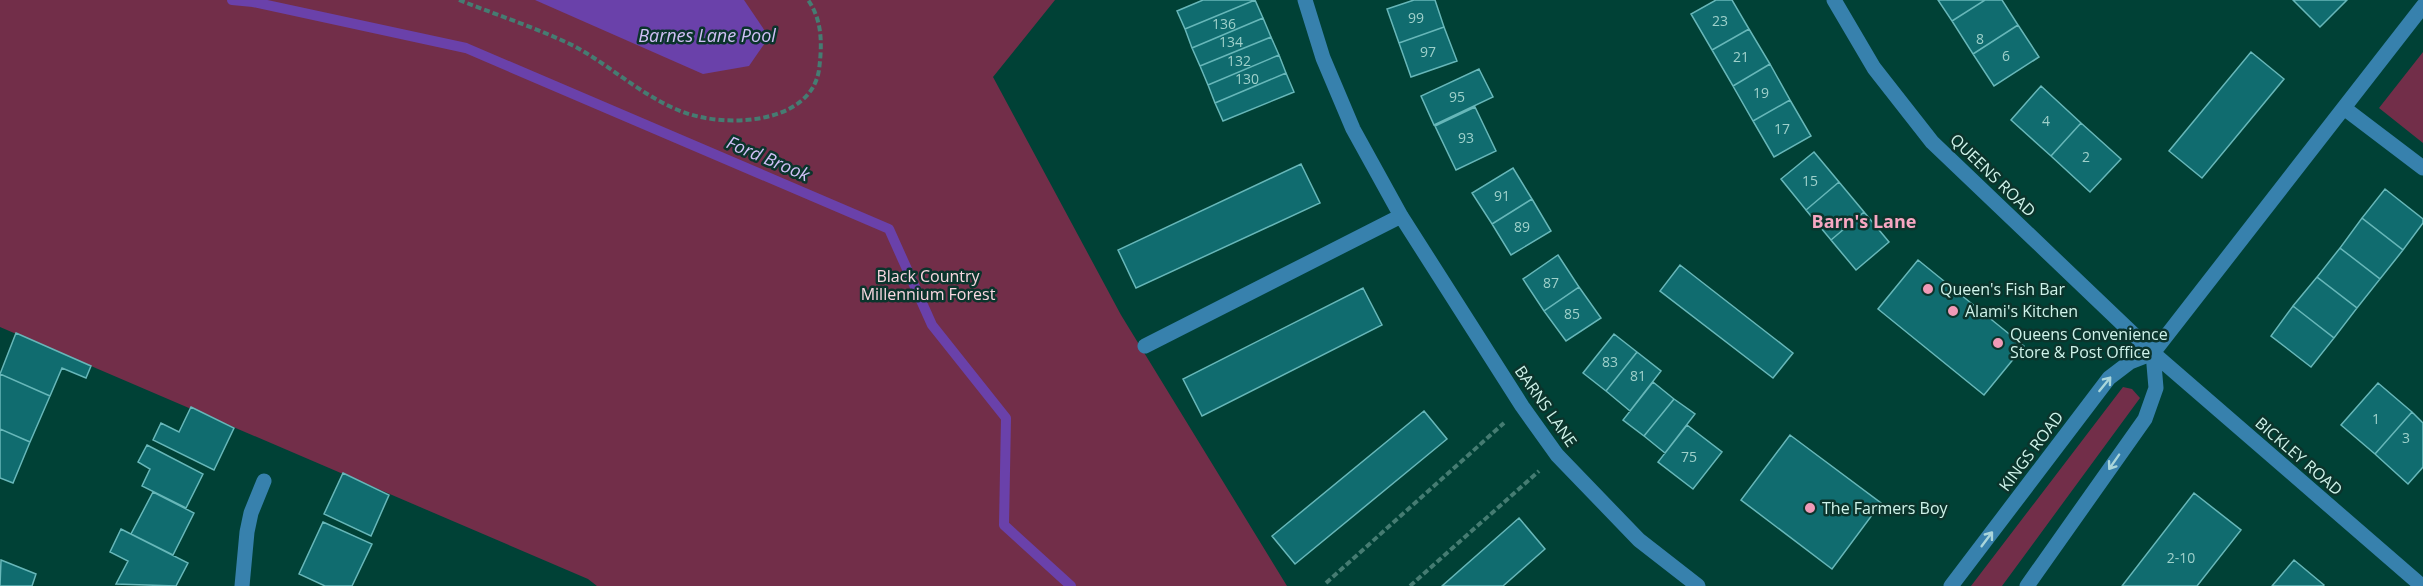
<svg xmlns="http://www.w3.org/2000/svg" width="2423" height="586" viewBox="0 0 2423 586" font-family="'Open Sans',sans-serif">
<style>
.green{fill:#722e49}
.water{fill:#6a41aa}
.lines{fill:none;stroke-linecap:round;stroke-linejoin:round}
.stream{stroke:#6a41aa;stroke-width:10}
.building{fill:#106c6f;stroke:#67b7b9;stroke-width:1.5}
.path{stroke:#457c72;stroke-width:4;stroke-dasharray:6 3;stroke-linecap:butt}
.minor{stroke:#3781ad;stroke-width:15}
.oneway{stroke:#a9d6db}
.poi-dot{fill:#f09ab7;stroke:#0b342c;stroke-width:2}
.labels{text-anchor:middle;stroke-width:5;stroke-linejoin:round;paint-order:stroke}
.number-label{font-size:14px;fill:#9fd1cb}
.street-label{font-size:16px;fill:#cff3ea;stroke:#0b342c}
.park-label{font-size:16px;fill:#f8d8e1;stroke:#0b342c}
.poi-label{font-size:16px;fill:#cff3ea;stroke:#0b342c;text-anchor:start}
.water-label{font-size:18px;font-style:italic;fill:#d0c0f6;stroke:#0b342c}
.neighbourhood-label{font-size:18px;font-weight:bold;fill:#f7a7c2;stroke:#0b342c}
</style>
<rect width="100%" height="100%" fill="#004136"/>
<path class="green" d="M0,0H1055L993,77L1121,315L1287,586H597L588,579L0,327Z
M2423,52V143L2379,108Z
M2123,387L2132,389L2140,398L2002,586H1971Z"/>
<path class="water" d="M535,0H744L769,37L749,66L703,74Z"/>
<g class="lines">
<path class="stream" d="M232,0L253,2L466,48L889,229L932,325L1006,418L1004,525L1071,586"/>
</g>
<path class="building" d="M1203,0H1255L1185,29L1177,11Z
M1255,0L1263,18L1192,48L1185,29Z
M1414,0H1435L1444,27L1399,43L1387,9Z
M1716,0H1732L1749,29L1712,50L1691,14Z
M1938,0H1985L1952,21Z
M1985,0H2002L2018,25L1973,54L1952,21Z
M2293,0H2347L2320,27Z
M1263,18L1271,37L1200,66L1192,48Z
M2018,25L2039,57L1994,86L1973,54Z
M1444,27L1457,61L1411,77L1399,43Z
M1749,29L1770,64L1733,86L1712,50Z
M1271,37L1279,55L1208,85L1200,66Z
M2251,52L2284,79L2202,178L2169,151Z
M1279,55L1286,73L1215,103L1208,85Z
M1770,64L1790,100L1753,121L1733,86Z
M1479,69L1493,97L1434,125L1421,96Z
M1286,73L1294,92L1223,121L1215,103Z
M2041,86L2081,123L2051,156L2011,120Z
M1790,100L1811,136L1774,157L1753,121Z
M1475,107L1496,151L1456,170L1435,126Z
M2081,123L2121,159L2090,192L2051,156Z
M1814,152L1839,182L1806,210L1781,179Z
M1301,164L1320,203L1136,288L1118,250Z
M1513,168L1532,199L1492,224L1472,193Z
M1839,182L1864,212L1831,240L1806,210Z
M2385,189L2423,219V223L2403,250L2362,218Z
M1532,199L1551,231L1511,255L1492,224Z
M1864,212L1889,242L1856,270L1831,240Z
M2362,218L2403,250L2380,279L2340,248Z
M2340,248L2380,279L2357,308L2317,277Z
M1558,255L1579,287L1544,311L1523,279Z
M1918,260L2024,346L1984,395L1878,309Z
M1680,265L1793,353L1773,378L1660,291Z
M2317,277L2357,308L2334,338L2293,306Z
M1579,287L1601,318L1566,341L1544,311Z
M1363,288L1382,325L1202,416L1183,379Z
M2293,306L2334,338L2311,367L2271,336Z
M16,333L91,366L86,378L62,368L50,396L0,374Z
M1614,334L1637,352L1606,391L1583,373Z
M1637,352L1661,371L1630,411L1606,391Z
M0,374L50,396L30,442L0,429Z
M1653,382L1674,399L1644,436L1623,420Z
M2378,383L2412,412L2375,454L2341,425Z
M1674,399L1695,414L1665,453L1644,436Z
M191,407L234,428L214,470L153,440L161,423L179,432Z
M1424,411L1447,439L1295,564L1272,536Z
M2412,412L2423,423V467L2408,484L2375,454Z
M1687,425L1722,452L1693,489L1658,462Z
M0,429L30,442L13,483L0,478Z
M1790,435L1881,503L1832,569L1741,500Z
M147,445L203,474L186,508L142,486L150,469L138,462Z
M343,473L389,495L371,536L324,514Z
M153,492L194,513L173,555L131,534Z
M2194,493L2241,530L2197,586H2122Z
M1519,518L1545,549L1503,586H1442Z
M323,522L372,544L352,586H325L299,574Z
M121,529L188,563L176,586L116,584L128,561L110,552Z
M1,560L36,574L32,586H0Z
M2294,560L2324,585L2323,586H2272Z"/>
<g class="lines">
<path class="path" d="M459,0C497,15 537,28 574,46C611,66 643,97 683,112C725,128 810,125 819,70C822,46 823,21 808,0
M1326,583L1504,423
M1410,586L1539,471"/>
<path class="minor" d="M1305,0L1323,58L1353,129L1401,216L1522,406L1557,455L1639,540L1698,586
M1834,0L1874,68L1932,142L2153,353L2422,586
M2344,108L2423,168
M1145,346L1401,216
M242,586L247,532L251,513L264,481
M1951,586L2109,378L2130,362L2153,353L2423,6
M2027,586L2145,419L2156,388L2153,353"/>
</g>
<defs><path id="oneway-shaft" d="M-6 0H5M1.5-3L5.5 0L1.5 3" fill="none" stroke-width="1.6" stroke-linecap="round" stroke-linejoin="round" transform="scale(1.5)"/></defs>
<g class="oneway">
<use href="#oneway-shaft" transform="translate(2105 384) rotate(-51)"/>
<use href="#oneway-shaft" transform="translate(2114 462) rotate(125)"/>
<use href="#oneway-shaft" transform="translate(1987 539) rotate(-53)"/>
</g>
<g class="poi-dot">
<circle cx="1928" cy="289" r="6"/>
<circle cx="1953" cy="311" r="6"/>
<circle cx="1998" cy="343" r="6"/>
<circle cx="1810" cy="508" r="6"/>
</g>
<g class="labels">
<g class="number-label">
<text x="1416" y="23">99</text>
<text x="1720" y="26">23</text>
<text x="1224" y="29">136</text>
<text x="1980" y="44">8</text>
<text x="1231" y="47">134</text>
<text x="1428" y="57">97</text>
<text x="2006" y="61">6</text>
<text x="1741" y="62">21</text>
<text x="1239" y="66">132</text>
<text x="1247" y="84">130</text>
<text x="1761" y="98">19</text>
<text x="1457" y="102">95</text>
<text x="2046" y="126">4</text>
<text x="1782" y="134">17</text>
<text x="1466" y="143">93</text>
<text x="2086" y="162">2</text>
<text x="1810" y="186">15</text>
<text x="1502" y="201">91</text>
<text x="1522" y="232">89</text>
<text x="1551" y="288">87</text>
<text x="1572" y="319">85</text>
<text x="1610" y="367">83</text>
<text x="1638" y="381">81</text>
<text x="2376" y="424">1</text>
<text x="2406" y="443">3</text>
<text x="1689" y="462">75</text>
<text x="2181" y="563">2-10</text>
</g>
<g class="street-label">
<text transform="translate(1993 175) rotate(44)" y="6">QUEENS ROAD</text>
<text transform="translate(1546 406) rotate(55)" y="6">BARNS LANE</text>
<text transform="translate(2031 451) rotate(-53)" y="6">KINGS ROAD</text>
<text transform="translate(2299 456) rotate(41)" y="6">BICKLEY ROAD</text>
</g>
<g class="park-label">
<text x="928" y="282">Black Country<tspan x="928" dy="18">Millennium Forest</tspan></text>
</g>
<g class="poi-label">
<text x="1940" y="295">Queen's Fish Bar</text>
<text x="1965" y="317">Alami's Kitchen</text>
<text x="2010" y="340">Queens Convenience<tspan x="2010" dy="18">Store &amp; Post Office</tspan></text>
<text x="1822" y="514">The Farmers Boy</text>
</g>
<g class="water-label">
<text x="707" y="42">Barnes Lane Pool</text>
<text transform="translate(768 159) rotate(23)" y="6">Ford Brook</text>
</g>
<g class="neighbourhood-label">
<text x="1864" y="228">Barn's Lane</text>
</g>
</g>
</svg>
